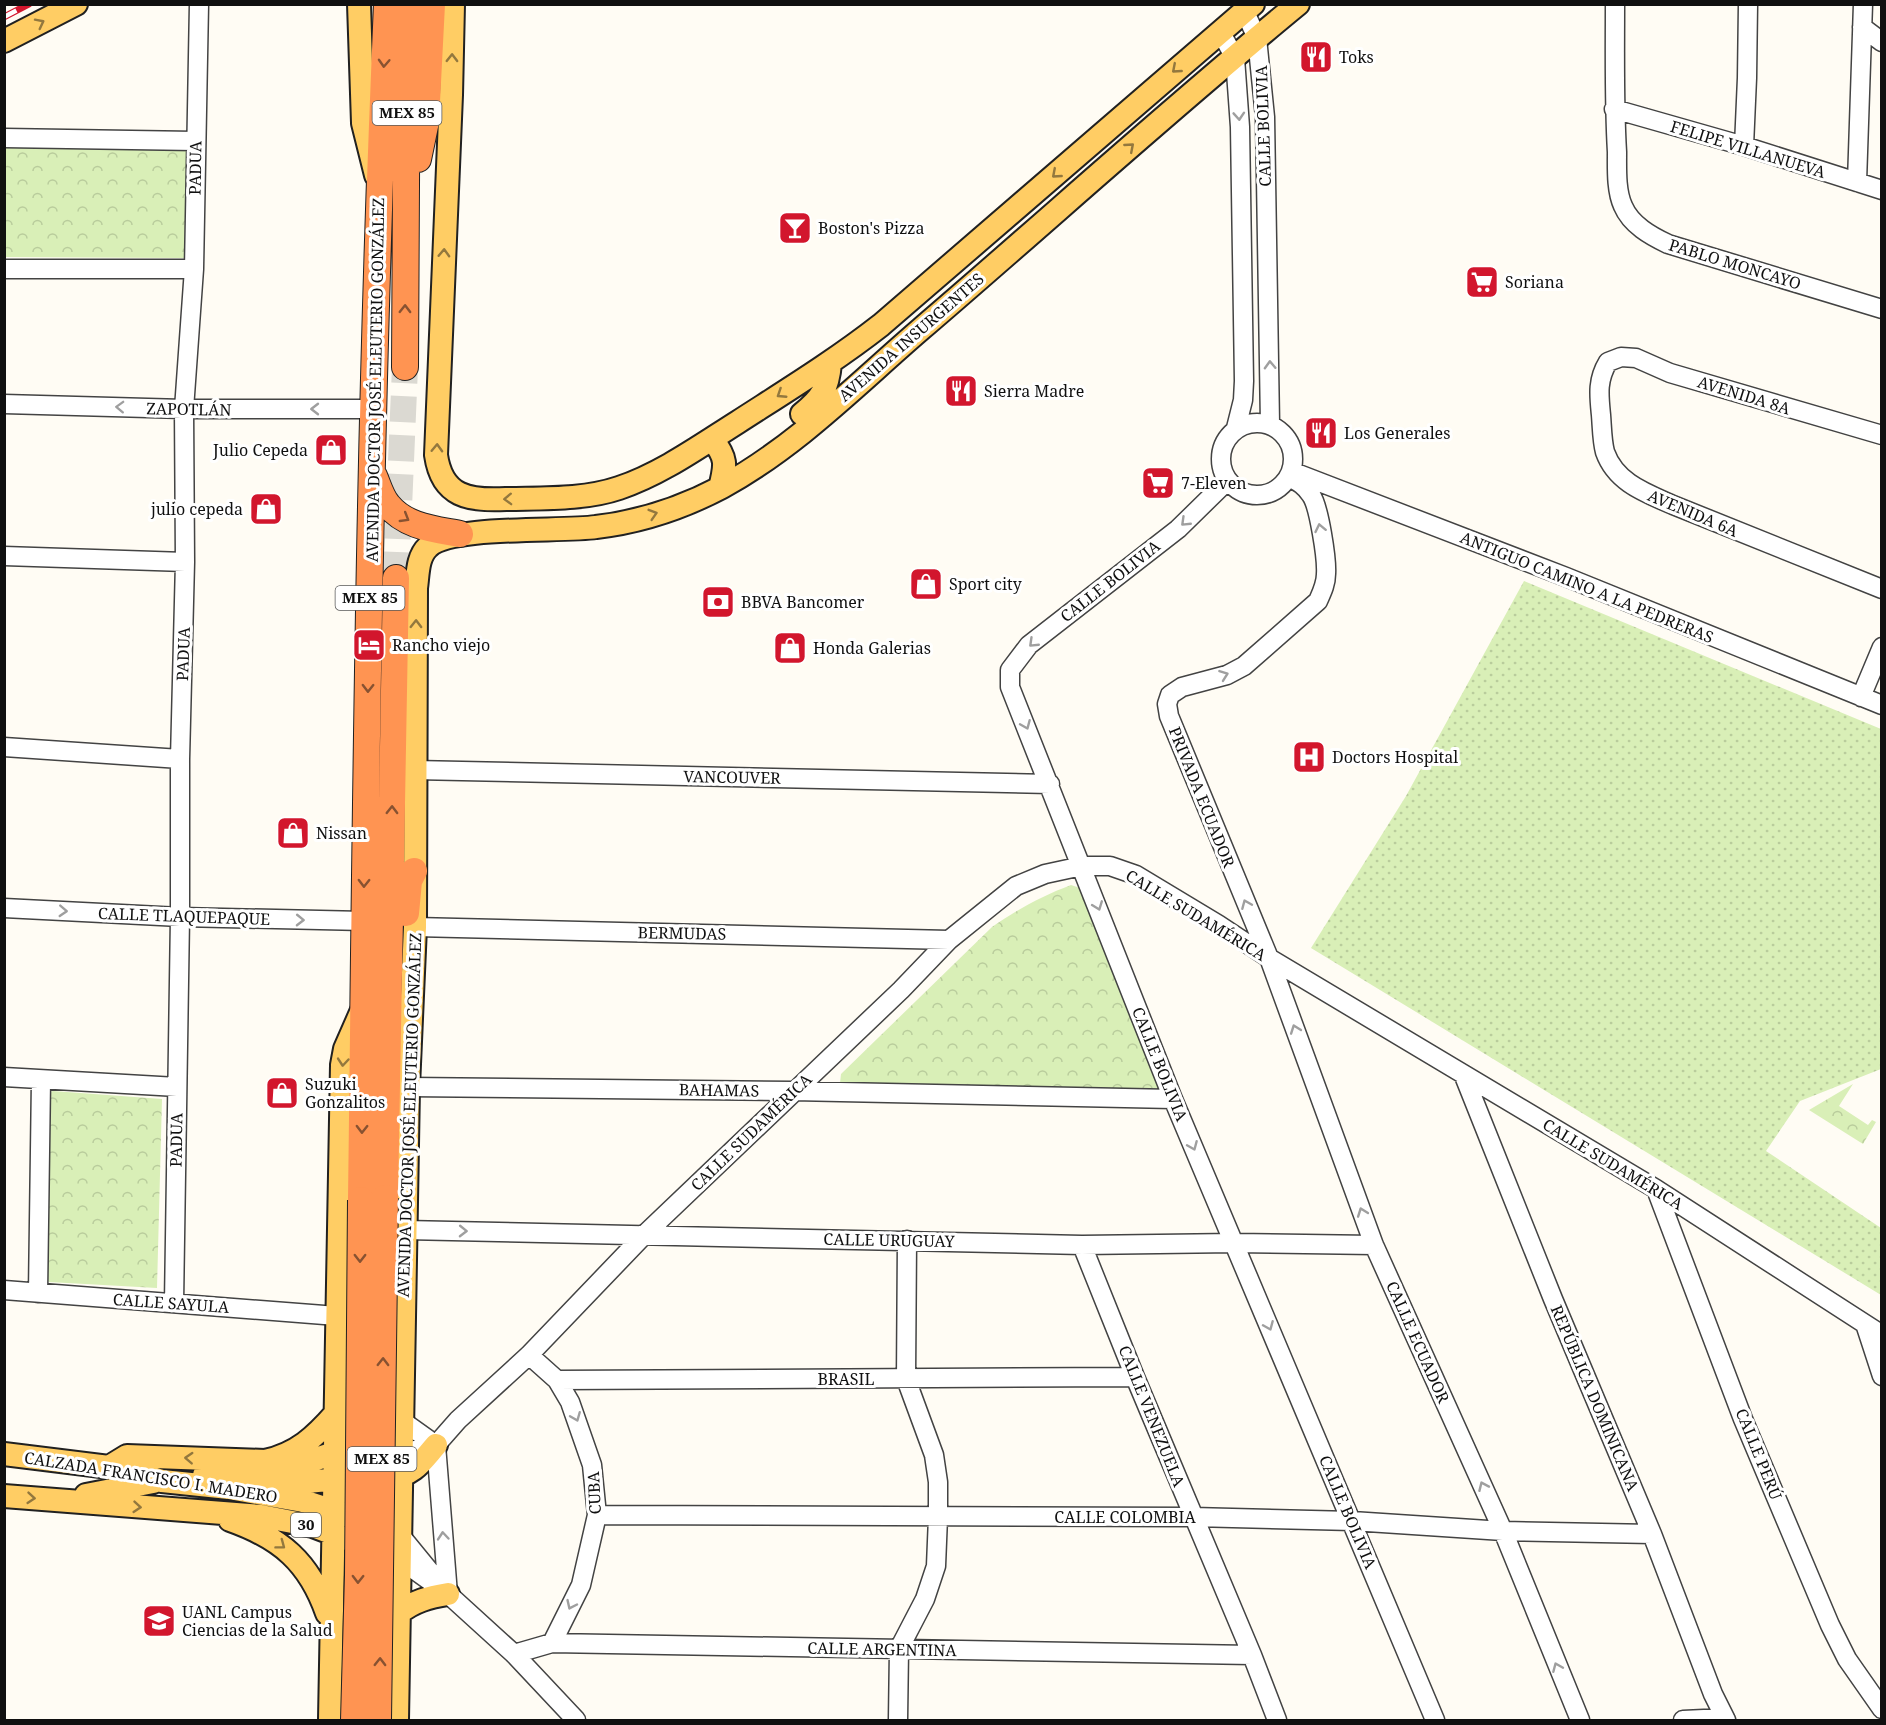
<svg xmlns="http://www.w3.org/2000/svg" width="1886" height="1725" viewBox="0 0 1886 1725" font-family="'Noto Serif',serif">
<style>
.grass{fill:url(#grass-dots)}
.park{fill:url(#park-crowns)}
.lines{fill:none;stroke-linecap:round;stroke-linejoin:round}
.highway-tunnel{stroke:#dbd9d2;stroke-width:26;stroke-dasharray:26 13;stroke-linecap:butt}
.minor-casing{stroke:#434343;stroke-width:21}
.major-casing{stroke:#212121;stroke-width:26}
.highway-casing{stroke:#212121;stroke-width:28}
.minor{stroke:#fff;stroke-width:18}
.major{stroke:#ffcd64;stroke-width:22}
.highway{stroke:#ff9452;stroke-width:26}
.rail-casing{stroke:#d2162d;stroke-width:7}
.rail{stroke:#fff;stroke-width:4.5;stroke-dasharray:14;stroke-linecap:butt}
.highway-bridge-casing{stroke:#212121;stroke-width:28;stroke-linecap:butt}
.highway-bridge{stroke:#ff9452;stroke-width:26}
.oneway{stroke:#93783e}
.oneway2{stroke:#885231}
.oneway3{stroke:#9f9f9f}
.labels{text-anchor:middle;stroke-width:6;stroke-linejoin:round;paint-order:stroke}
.shield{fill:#fff;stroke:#585858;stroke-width:1.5}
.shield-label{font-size:15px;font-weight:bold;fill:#101010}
.poi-label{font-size:16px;fill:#101010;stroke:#fff;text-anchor:start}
.street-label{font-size:16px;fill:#101010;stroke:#fff}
</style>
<defs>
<pattern id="grass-dots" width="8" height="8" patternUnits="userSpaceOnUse" patternTransform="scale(1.5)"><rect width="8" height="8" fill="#d9efb7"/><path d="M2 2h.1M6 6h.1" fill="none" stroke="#b9cc9c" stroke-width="1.8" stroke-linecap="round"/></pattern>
<pattern id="park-crowns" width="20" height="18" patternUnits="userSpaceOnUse" patternTransform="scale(1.5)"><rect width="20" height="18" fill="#d9efb7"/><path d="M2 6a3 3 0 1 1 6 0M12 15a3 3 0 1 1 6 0" fill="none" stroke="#b9cc9c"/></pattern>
</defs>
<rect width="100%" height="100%" fill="#fffcf4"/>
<path class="grass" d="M1524,581L1881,729V1069L1800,1101L1766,1151L1881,1228V1295L1311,948L1406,796Z"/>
<path class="park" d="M190,144L187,258L5,257L4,146Z
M1071,885L1083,889L1163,1091L840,1083L841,1074L992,927C1018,909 1042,896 1071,885Z
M1853,1084L1839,1106L1868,1125L1872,1120L1876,1122L1863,1144L1809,1110Z
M53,1091L162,1099L157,1288L49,1282L46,1279L49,1092Z"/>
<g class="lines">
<path class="highway-tunnel" d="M396,578L405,367"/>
<g class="minor-casing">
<path id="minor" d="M1615,4C1615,54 1614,103 1617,152C1617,169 1616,191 1623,206C1631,225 1651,236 1668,244L1882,309
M1245,12L1257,38L1265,117L1270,424
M1862,27L1882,42
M1220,31L1235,58L1240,127L1244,381L1243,400L1236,428
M1614,109L1744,146L1882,190
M4,138L195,141
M1744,146L1747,78L1748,4
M1857,182L1863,4
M4,269H194
M4,404L184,409H374
M1221 459a36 36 0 1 1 72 0a36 36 0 1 1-72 0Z
M1882,435L1670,373L1636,358L1621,357L1608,362C1597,380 1599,395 1601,415C1602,427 1602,441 1605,452C1616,483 1646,493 1673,505L1882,589
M1296,473L1566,577L1882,705
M1289,477C1299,482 1305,486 1311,495C1319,506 1327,559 1326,574C1326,584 1322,592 1318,601L1244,666L1227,675L1182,687L1170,695L1167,704L1169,716L1269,958L1374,1245L1503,1531L1580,1720
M1227,481L1178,529L1029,645L1010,670V687L1173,1099L1435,1720
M4,556L185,562
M1861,697L1882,647
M4,747L180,759
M414,770L1050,784
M4,908L180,917L364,921
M415,927L949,940
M1464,1076L1553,1299L1652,1534L1713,1694L1726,1720
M4,1077L177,1087
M408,1087L793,1091L1173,1099
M1656,1189L1743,1419L1830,1625L1847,1659L1882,1709
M405,1230L1082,1245L1234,1243L1374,1245
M1082,1245L1135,1377L1252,1655L1277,1720
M4,1290L337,1316
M38,1293L41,1080
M174,1303L180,917V759L185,562L184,409L194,269L199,4
M1866,1327L1882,1376
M529,1355L557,1380L570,1402L592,1465L597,1515L581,1585L552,1643
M557,1380L1135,1377
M401,1420L436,1445
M436,1445L448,1594
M402,1453L436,1445L458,1420L529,1355L645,1234L901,990L949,940L1016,886L1045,874L1082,866H1110L1136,875L1219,925L1269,958L1656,1189L1882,1335
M597,1515L1193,1517L1352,1521L1503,1531L1652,1534
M400,1535L436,1579
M399,1559L448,1594L514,1654L576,1720
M514,1654L552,1643L1252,1655
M898,1720L899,1649L925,1599L936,1566L938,1517V1482L934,1455L906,1379L907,1240
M1683,1720L1725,1718"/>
</g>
<g class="major-casing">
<path id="major" d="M359,4L363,123L376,175
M453,4L451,95L436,455C442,497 469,501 506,499C542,498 584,500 619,488C661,474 700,446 738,422C786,391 835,361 881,325L1253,4
M4,41L76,4
M802,414C822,398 828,388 830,363
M712,439C727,458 726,464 720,488
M4,1454L109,1467L162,1481L229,1488L303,1501L346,1515
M109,1467L127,1456L265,1461C297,1454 315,1437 336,1413
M204,1475L281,1471L334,1453L346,1447
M391,1477C413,1476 422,1461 436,1445
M265,1486L349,1478
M86,1495L153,1482
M4,1496L261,1516L313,1526L347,1539
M230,1520C281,1538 309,1562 327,1613
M399,1613C414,1601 429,1597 448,1594
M330,1720L342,1065L345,1049L363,1008
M397,1720L408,1087L415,927L416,588C418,575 417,557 428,547C449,525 562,532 596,527C640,522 684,507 722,487C797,446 857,384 921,329C1047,221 1170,109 1298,4"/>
</g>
<g class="highway-casing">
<path id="highway" d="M418,159L426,121L432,4
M405,367L407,4
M374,476C378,485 381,497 388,505C406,527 434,529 460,534
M406,913L409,881L414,871
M385,1198L396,578
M361,1200C366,801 369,403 387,4"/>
</g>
<use href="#minor" class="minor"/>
<use href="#major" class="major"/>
<use href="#highway" class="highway"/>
<g class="rail-casing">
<path id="rail" d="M4,17L29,4"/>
</g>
<use href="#rail" class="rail"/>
<g class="highway-bridge-casing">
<path id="highway-bridge" d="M354,1720L358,1575L361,1200
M378,1720L385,1198"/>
</g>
<use href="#highway-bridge" class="highway-bridge"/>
</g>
<defs><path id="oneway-chevron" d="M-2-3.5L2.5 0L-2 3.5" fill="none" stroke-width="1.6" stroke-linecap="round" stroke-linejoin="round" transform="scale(1.5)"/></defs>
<g class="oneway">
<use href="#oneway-chevron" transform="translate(40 23) rotate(-27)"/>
<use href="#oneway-chevron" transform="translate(452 58) rotate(-89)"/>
<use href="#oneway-chevron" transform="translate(1176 69) rotate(139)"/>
<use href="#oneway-chevron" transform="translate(1130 147) rotate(-41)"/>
<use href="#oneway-chevron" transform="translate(1056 174) rotate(139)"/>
<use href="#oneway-chevron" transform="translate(444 253) rotate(-88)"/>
<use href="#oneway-chevron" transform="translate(781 394) rotate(147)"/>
<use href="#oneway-chevron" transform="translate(437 448) rotate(-88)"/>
<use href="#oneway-chevron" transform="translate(508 499) rotate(178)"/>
<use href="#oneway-chevron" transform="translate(653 514) rotate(-17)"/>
<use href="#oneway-chevron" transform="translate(416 624) rotate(-89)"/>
<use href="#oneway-chevron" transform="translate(343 1062) rotate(95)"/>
<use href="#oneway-chevron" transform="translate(189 1458) rotate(-177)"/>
<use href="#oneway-chevron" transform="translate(31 1498) rotate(5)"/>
<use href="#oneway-chevron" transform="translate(137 1507) rotate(5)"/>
<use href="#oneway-chevron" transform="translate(281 1545) rotate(37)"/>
</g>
<g class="oneway2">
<use href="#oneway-chevron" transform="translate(384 63) rotate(93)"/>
<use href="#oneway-chevron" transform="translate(405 309) rotate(-89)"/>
<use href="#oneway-chevron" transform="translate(405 518) rotate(31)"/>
<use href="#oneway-chevron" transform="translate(368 688) rotate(91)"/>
<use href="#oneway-chevron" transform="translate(392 810) rotate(-89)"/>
<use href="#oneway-chevron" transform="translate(364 883) rotate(91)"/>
<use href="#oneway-chevron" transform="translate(362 1129) rotate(91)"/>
<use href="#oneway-chevron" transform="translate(360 1258) rotate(90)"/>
<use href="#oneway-chevron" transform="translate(383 1362) rotate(-89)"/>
<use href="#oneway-chevron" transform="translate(358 1579) rotate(91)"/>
<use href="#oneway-chevron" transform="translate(380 1662) rotate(-89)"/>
</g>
<g class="oneway3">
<use href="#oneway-chevron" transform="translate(1239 116) rotate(86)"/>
<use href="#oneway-chevron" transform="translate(1270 365) rotate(-92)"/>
<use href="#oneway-chevron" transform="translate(120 407) rotate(-178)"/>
<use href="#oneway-chevron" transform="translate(315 409) rotate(180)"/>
<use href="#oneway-chevron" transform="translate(1185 522) rotate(136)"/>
<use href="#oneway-chevron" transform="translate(1320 528) rotate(-102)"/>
<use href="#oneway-chevron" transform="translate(1033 643) rotate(136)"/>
<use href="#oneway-chevron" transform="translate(1224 675) rotate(-20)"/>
<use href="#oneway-chevron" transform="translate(1026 725) rotate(67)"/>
<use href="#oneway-chevron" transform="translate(1246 904) rotate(-113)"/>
<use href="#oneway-chevron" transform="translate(1098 906) rotate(69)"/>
<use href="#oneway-chevron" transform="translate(63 911) rotate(3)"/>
<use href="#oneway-chevron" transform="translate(300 920) rotate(1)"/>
<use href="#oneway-chevron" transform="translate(1295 1029) rotate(-110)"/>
<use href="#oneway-chevron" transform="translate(1193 1146) rotate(67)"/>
<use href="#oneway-chevron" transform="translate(1362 1212) rotate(-110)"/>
<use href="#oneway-chevron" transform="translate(463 1231) rotate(1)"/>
<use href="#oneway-chevron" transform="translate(1269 1326) rotate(67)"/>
<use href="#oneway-chevron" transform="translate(576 1417) rotate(68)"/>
<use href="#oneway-chevron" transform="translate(1483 1486) rotate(-114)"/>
<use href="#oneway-chevron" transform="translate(443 1536) rotate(-95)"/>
<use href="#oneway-chevron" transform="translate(571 1605) rotate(115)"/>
<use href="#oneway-chevron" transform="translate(1557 1667) rotate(-113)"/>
</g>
<defs>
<g id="restaurant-square" transform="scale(1.725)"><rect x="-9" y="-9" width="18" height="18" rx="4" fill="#d2162d" stroke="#fff"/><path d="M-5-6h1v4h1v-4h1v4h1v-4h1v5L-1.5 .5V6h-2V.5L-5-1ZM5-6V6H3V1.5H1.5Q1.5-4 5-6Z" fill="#fff"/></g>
<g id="bar-square" transform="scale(1.725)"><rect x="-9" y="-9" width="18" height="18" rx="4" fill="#d2162d" stroke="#fff"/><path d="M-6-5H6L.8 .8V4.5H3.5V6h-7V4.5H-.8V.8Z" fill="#fff"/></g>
<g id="supermarket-square" transform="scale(1.725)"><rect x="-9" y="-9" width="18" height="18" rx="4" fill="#d2162d" stroke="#fff"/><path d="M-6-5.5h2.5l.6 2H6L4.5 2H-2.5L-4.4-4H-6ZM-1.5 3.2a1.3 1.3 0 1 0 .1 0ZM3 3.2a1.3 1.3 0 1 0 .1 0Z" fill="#fff"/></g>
<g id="shop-square" transform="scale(1.725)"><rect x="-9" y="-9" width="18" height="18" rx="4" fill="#d2162d" stroke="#fff"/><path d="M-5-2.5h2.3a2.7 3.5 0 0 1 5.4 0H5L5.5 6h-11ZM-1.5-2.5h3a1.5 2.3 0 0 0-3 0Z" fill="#fff"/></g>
<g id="bank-square" transform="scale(1.725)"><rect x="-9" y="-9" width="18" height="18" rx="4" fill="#d2162d" stroke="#fff"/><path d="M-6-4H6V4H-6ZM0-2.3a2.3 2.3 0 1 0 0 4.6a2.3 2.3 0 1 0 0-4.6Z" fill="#fff"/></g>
<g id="hotel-square" transform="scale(1.725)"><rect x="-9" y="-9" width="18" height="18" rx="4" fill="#d2162d" stroke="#fff"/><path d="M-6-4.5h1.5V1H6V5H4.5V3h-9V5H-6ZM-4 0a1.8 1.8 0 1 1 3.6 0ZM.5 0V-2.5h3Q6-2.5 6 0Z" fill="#fff"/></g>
<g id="hospital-square" transform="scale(1.725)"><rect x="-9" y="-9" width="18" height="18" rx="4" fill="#d2162d" stroke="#fff"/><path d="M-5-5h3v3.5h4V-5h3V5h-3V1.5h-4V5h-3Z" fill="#fff"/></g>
<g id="university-square" transform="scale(1.725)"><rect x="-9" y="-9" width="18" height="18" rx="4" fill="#d2162d" stroke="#fff"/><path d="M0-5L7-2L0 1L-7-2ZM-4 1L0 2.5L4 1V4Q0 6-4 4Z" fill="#fff"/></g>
</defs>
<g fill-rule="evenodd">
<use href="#restaurant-square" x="1316" y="57"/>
<use href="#bar-square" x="795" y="228"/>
<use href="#supermarket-square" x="1482" y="282"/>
<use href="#restaurant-square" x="961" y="391"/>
<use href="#restaurant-square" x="1321" y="433"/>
<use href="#shop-square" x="331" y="450"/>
<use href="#supermarket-square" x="1158" y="483"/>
<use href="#shop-square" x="266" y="509"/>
<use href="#shop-square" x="926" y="584"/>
<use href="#bank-square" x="718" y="602"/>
<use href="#hotel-square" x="369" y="645"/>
<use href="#shop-square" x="790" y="648"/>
<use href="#hospital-square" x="1309" y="757"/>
<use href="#shop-square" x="293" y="833"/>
<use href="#shop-square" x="282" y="1093"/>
<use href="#university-square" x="159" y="1621"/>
</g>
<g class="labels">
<g class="shield">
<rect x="372.5" y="101" width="69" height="24" rx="4.5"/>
<rect x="335.5" y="586" width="69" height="24" rx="4.5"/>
<rect x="347.5" y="1447" width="69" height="24" rx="4.5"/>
<rect x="291" y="1513" width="30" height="24" rx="4.5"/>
</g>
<g class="shield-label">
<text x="407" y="118">MEX 85</text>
<text x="370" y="603">MEX 85</text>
<text x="382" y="1464">MEX 85</text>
<text x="306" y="1530">30</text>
</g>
<g class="poi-label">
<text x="1339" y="63">Toks</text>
<text x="818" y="234">Boston's Pizza</text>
<text x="1505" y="288">Soriana</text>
<text x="984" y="397">Sierra Madre</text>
<text x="1344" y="439">Los Generales</text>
<text x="308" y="456" text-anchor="end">Julio Cepeda</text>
<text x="1181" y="489">7-Eleven</text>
<text x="243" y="515" text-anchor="end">julio cepeda</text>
<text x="949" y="590">Sport city</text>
<text x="741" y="608">BBVA Bancomer</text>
<text x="392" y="651">Rancho viejo</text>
<text x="813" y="654">Honda Galerias</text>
<text x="1332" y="763">Doctors Hospital</text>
<text x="316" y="839">Nissan</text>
<text x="305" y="1090">Suzuki<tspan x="305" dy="18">Gonzalitos</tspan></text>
<text x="182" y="1618">UANL Campus<tspan x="182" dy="18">Ciencias de la Salud</tspan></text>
</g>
<g class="street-label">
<text transform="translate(1263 126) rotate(-92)" y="6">CALLE BOLIVIA</text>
<text transform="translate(1748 149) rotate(17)" y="6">FELIPE VILLANUEVA</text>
<text transform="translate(195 168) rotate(-89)" y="6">PADUA</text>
<text transform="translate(1735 264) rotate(17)" y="6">PABLO MONCAYO</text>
<text transform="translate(911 337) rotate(-41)" y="6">AVENIDA INSURGENTES</text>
<text transform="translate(375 380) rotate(-89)" y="6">AVENIDA DOCTOR JOSÉ ELEUTERIO GONZÁLEZ</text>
<text transform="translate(1744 395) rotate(17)" y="6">AVENIDA 8A</text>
<text transform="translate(189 409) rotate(1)" y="6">ZAPOTLÁN</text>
<text transform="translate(1693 513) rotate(23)" y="6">AVENIDA 6A</text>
<text transform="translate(1110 581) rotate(-38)" y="6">CALLE BOLIVIA</text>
<text transform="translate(1587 587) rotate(22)" y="6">ANTIGUO CAMINO A LA PEDRERAS</text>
<text transform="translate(183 654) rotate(-88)" y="6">PADUA</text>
<text transform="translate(732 777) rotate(1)" y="6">VANCOUVER</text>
<text transform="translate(1202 797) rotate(68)" y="6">PRIVADA ECUADOR</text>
<text transform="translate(1196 915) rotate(31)" y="6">CALLE SUDAMÉRICA</text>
<text transform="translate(184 916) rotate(2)" y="6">CALLE TLAQUEPAQUE</text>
<text transform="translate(682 933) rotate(1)" y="6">BERMUDAS</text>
<text transform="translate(1160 1064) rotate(68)" y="6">CALLE BOLIVIA</text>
<text transform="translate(719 1090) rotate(1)" y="6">BAHAMAS</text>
<text transform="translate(409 1115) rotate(-88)" y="6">AVENIDA DOCTOR JOSÉ ELEUTERIO GONZÁLEZ</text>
<text transform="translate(751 1132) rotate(-44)" y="6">CALLE SUDAMÉRICA</text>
<text transform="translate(176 1140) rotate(-89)" y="6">PADUA</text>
<text transform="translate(1613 1164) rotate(31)" y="6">CALLE SUDAMÉRICA</text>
<text transform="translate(889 1240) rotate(1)" y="6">CALLE URUGUAY</text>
<text transform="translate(171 1303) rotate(4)" y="6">CALLE SAYULA</text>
<text transform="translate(1418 1342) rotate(66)" y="6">CALLE ECUADOR</text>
<text x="846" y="1385">BRASIL</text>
<text transform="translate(1595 1398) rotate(67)" y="6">REPÚBLICA DOMINICANA</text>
<text transform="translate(1152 1416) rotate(68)" y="6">CALLE VENEZUELA</text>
<text transform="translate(1759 1454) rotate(68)" y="6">CALLE PERÚ</text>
<text transform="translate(151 1477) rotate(9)" y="6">CALZADA FRANCISCO I. MADERO</text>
<text transform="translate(594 1493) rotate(-93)" y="6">CUBA</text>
<text transform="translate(1348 1512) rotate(67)" y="6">CALLE BOLIVIA</text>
<text x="1125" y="1523">CALLE COLOMBIA</text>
<text transform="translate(882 1649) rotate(1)" y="6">CALLE ARGENTINA</text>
</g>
</g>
<rect width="1886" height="1725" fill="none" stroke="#101010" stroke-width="12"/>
</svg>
